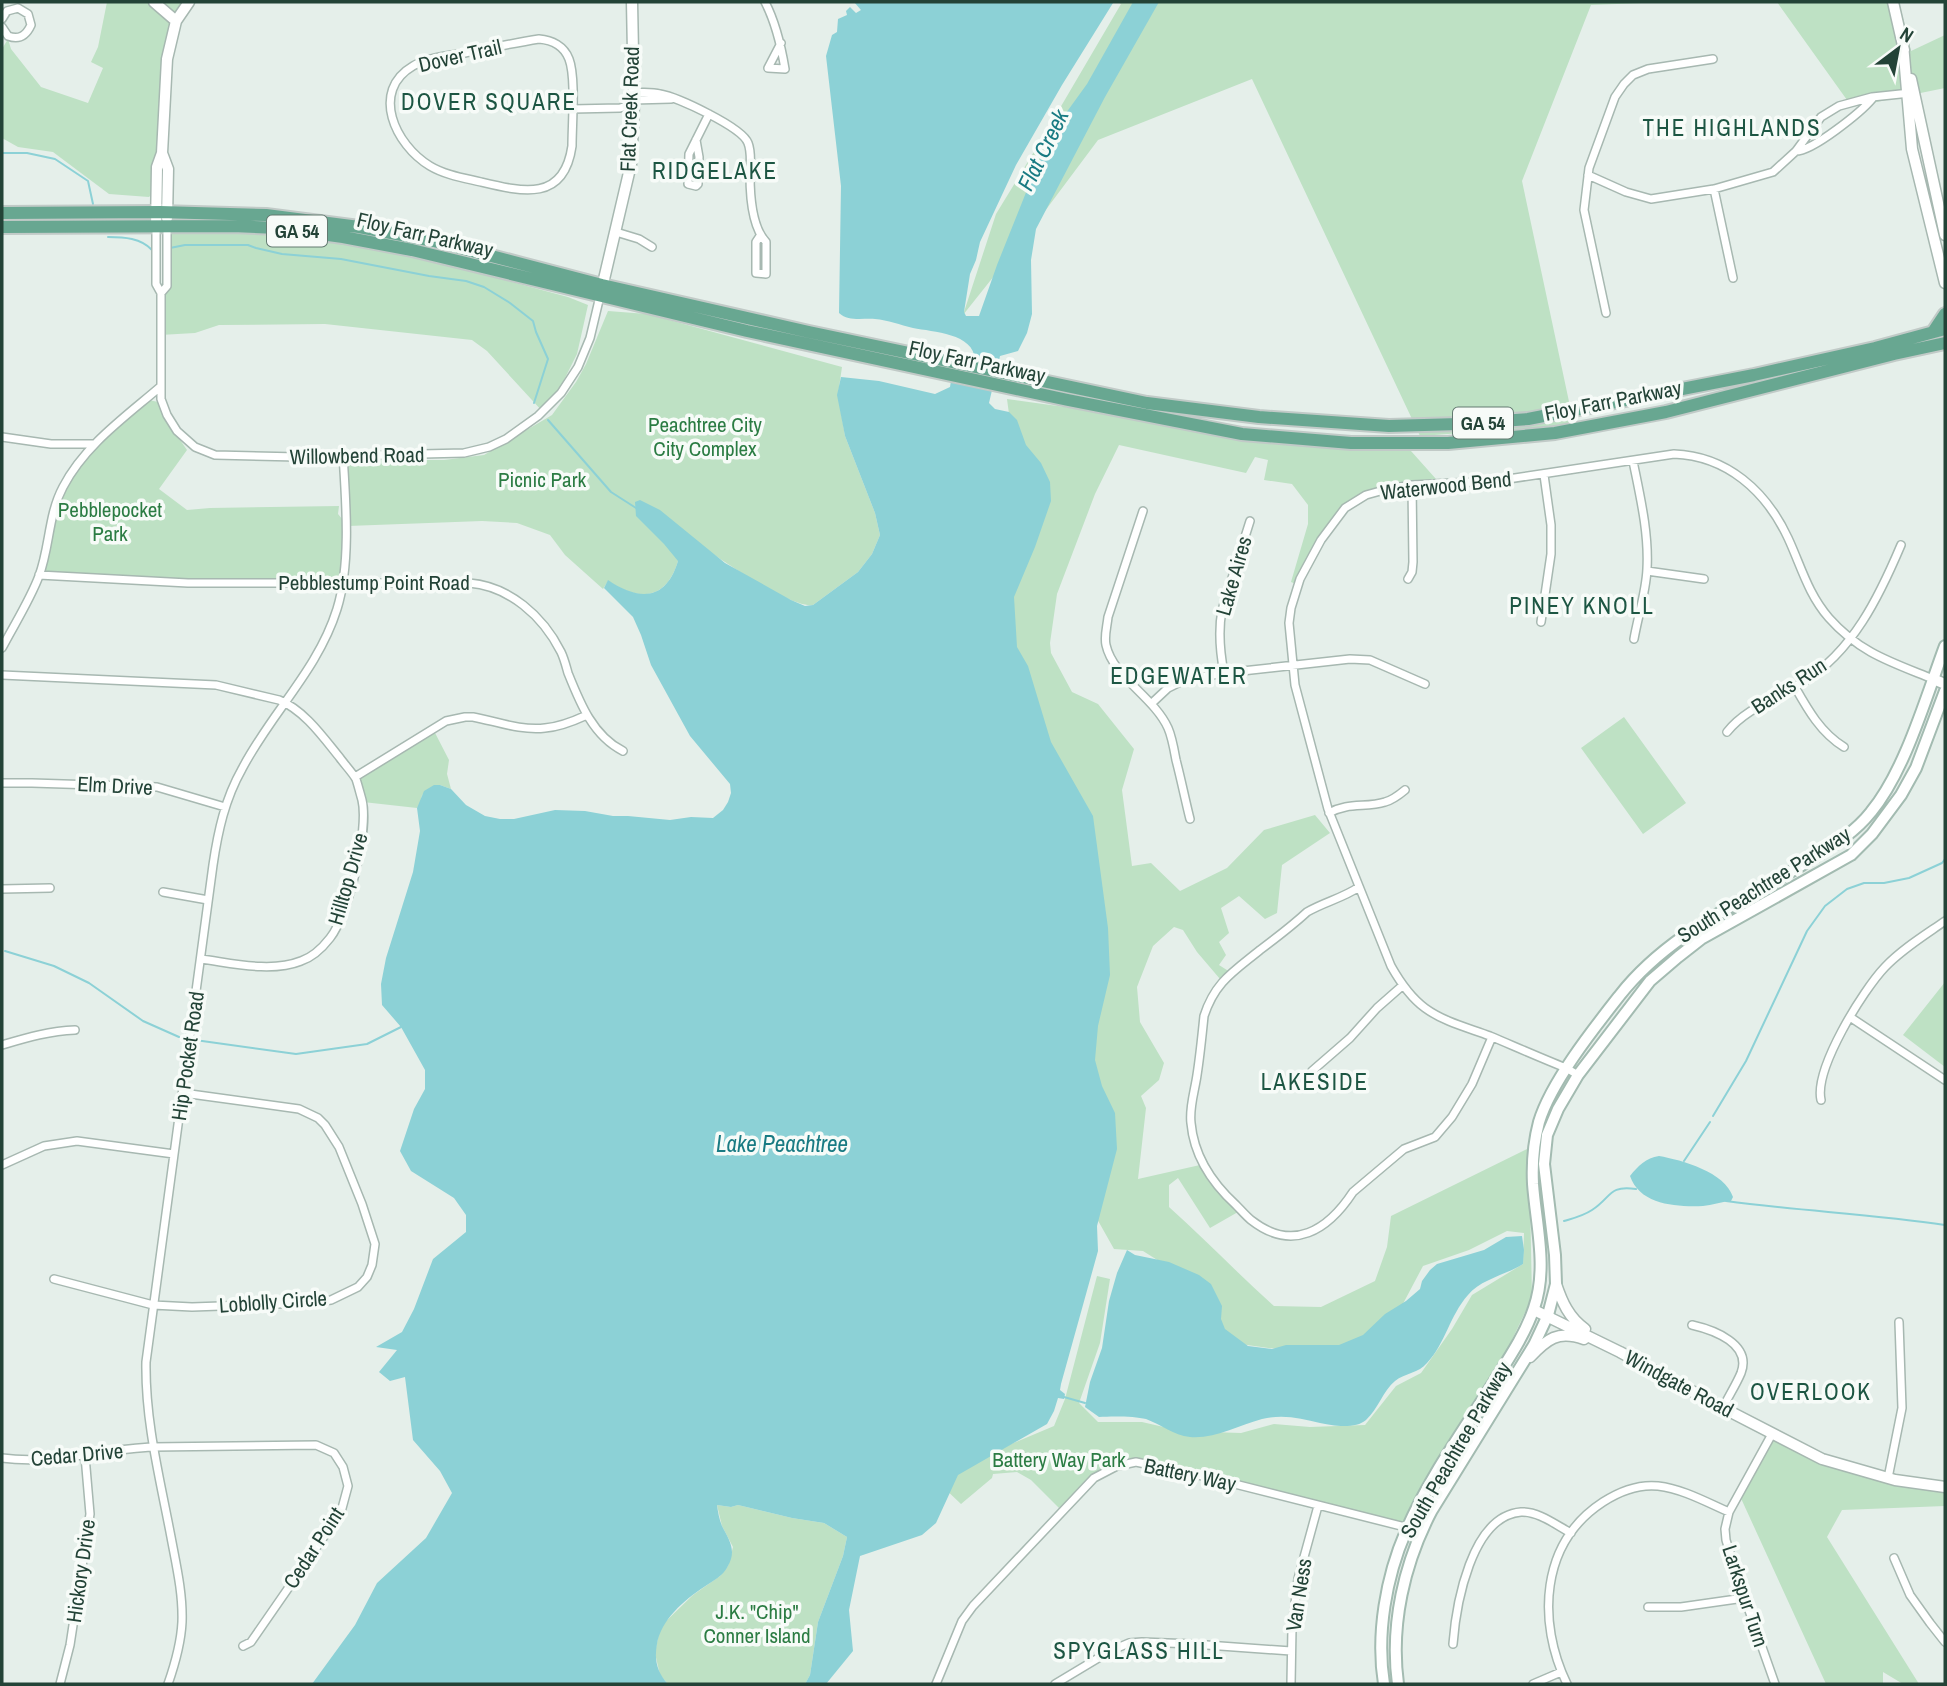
<svg xmlns="http://www.w3.org/2000/svg" width="1947" height="1686" viewBox="0 0 1947 1686" font-family="'Archivo Narrow',sans-serif">
<style>
.green{fill:#bee1c4}
.water{fill:#8cd1d6}
.lines{fill:none;stroke-linecap:round;stroke-linejoin:round}
.stream{stroke:#8cd1d6;stroke-width:2}
.minor-casing{stroke:#a7b8b1;stroke-width:10}
.tertiary-casing{stroke:#a7b8b1;stroke-width:13}
.secondary-casing{stroke:#a3bbb1;stroke-width:14}
.primary-casing{stroke:#c1cac7;stroke-width:16}
.minor{stroke:#fff;stroke-width:7}
.tertiary{stroke:#fff;stroke-width:10}
.secondary{stroke:#fff;stroke-width:10}
.primary{stroke:#68a791;stroke-width:12}
.labels{text-anchor:middle;stroke-width:7;stroke-linejoin:round;paint-order:stroke}
.shield{fill:#f7fbf8;stroke:#637a71;stroke-width:2}
.shield-label{font-size:19px;font-weight:bold;fill:#234337}
.street-label{font-size:21px;fill:#234337;stroke:#f7fbf8}
.park-label{font-size:21px;fill:#2b7c43;stroke:#f7fbf8}
.neighbourhood-label{font-size:23px;letter-spacing:2px;fill:#1d5643;stroke:#f7fbf8}
.water-label{font-size:23px;font-style:italic;fill:#197b83;stroke:#f7fbf8}
</style>
<rect width="100%" height="100%" fill="#e5efea"/>
<path class="green" d="M107,2H190L170,46L157,189L149,197L109,194L53,152L18,147L2,138V49L8,39L11,49L41,87L88,103L103,68L91,62L98,47Z
M1118,2H1667L1591,5L1522,181L1574,425L1420,436L1252,79L1098,140L1033,227L963,315L996,214L1043,137L1121,4Z
M1777,2H1899L1911,51L1945,35V88L1852,107Z
M167,227L343,237L568,297L588,305L577,354L564,380L561,393L543,412L487,351L472,340L325,324L219,325L195,333L160,335L161,293L167,286Z
M608,311L647,314L842,367L838,394L845,436L875,513L880,535L872,554L858,572L813,605C793,608 732,567 713,554L678,561C666,601 639,601 608,581L603,589L565,555L550,535L517,523L482,521L348,526L344,584H289L39,575L57,500L94,444L149,400L158,402L165,418L187,450L159,489L187,510L210,508L339,506L338,514L347,525V468L356,460H444L484,455L552,415L576,382L586,364Z
M1007,399L1065,407L1175,427L1411,451L1436,479L1379,489L1351,501L1296,584L1291,582L1308,524V505L1292,484L1264,480L1268,460L1255,457L1246,473L1119,445L1095,494L1057,594L1050,643L1051,653L1072,692L1098,704L1134,749L1122,790L1132,866L1151,863L1180,891L1227,868L1264,830L1315,815L1330,833L1282,865L1277,913L1265,919L1239,896L1221,908L1229,933L1219,942L1226,955L1219,965L1230,972L1220,979L1197,952L1183,930L1174,927L1153,946L1137,987L1140,1022L1164,1063L1159,1080L1141,1096L1146,1108L1138,1179L1200,1165L1238,1212L1210,1228L1178,1178L1169,1185V1207C1205,1239 1238,1274 1274,1306L1321,1307L1375,1281L1387,1247L1391,1216L1529,1148L1532,1298L1508,1348L1403,1522L1204,1472L1126,1458L1102,1468L1086,1480L1059,1508L1031,1480L1017,1472L993,1474L992,1478L961,1504L942,1486L980,1457L1054,1426L1065,1399L1097,1276L1110,1279L1100,1343L1079,1403L1098,1422H1142L1181,1431L1241,1433L1274,1424L1310,1427L1365,1425L1396,1386L1421,1373L1452,1329L1472,1295L1523,1264L1524,1233L1507,1231L1469,1250L1423,1266L1396,1317L1349,1359L1233,1343L1197,1285L1143,1251L1114,1249L1092,1210L1006,639L1009,414Z
M1624,717L1686,803L1643,834L1581,748Z
M433,729L449,760L447,774L451,789L440,785L422,795L421,801L417,808L363,802L355,777Z
M1945,982V1067L1903,1035Z
M1772,1434L1888,1478L1945,1485V1506L1842,1510L1827,1537L1919,1684H1903L1883,1672V1684H1826L1739,1494Z
M717,1505L731,1507L738,1505L792,1518L824,1523L847,1537L843,1556L818,1622L810,1675L805,1684H668L660,1675L655,1653L659,1633L662,1625L693,1595L720,1576L728,1566L733,1547L722,1526Z"/>
<path class="water" d="M854,2L1113,3L1062,85L1016,165L980,242L976,260L970,274L964,312L966,316H979L997,265L1037,165L1066,113L1087,84L1133,2H1159L1105,97L1036,229L1031,260L1032,314L1027,333L1018,351L1000,356L989,403L995,409L1009,412L1017,420L1026,445L1041,463L1050,482L1051,501L1035,547L1014,597L1017,647L1028,666L1051,742L1093,816L1108,928L1110,975L1098,1026L1095,1060L1102,1086L1115,1113L1117,1149L1097,1226L1098,1251L1061,1384L1060,1390L1065,1394L1064,1399L1058,1398L1054,1411L1047,1424L958,1475L936,1523L922,1535L860,1556L849,1610L853,1651L826,1684H805L810,1675L818,1622L843,1556L847,1537L824,1523L792,1518L738,1505L731,1507L717,1505C718,1512 719,1519 722,1526C729,1540 737,1550 728,1566C723,1576 713,1581 704,1587C684,1600 661,1620 657,1644C654,1660 657,1672 668,1684H312L355,1625L377,1583L426,1538L452,1493L440,1471L413,1440L405,1377L390,1381L379,1372L397,1350L376,1347L402,1332L414,1309L433,1259L466,1232V1215L454,1198L411,1171L400,1151L414,1109L425,1089V1070L401,1027L382,1005L381,984L386,958L413,872L420,831L417,808L424,791L434,785H440L451,789L466,805L485,816L500,819H514L555,810L585,811L613,816H628L670,820L691,817L713,818L723,810L728,802L731,793L730,784L690,736L651,665L641,635L633,617L604,588L608,580C639,601 666,601 678,561L664,544L636,516L635,502L640,500L660,510L725,563L791,600L805,606L813,605L858,572L872,554L880,535L875,513L845,436L837,395L841,377L879,381L935,394L950,387L951,381L963,375L975,360C974,333 933,332 913,328C900,325 888,320 875,319C863,318 849,322 839,313L841,186L826,56L832,35L837,32L838,19L847,15L846,11L850,7L856,13L861,10Z
M1659,1156C1682,1160 1725,1172 1733,1197L1731,1201C1721,1202 1712,1205 1703,1206C1676,1207 1640,1205 1630,1176C1638,1166 1646,1158 1659,1156Z
M1522,1236L1524,1250L1523,1264C1506,1275 1481,1279 1468,1295C1450,1315 1445,1344 1427,1363C1419,1373 1405,1373 1395,1381C1383,1391 1378,1409 1366,1420C1356,1429 1333,1426 1320,1423C1301,1418 1282,1414 1262,1419C1239,1425 1215,1439 1190,1437C1173,1435 1162,1425 1146,1419C1135,1416 1111,1416 1099,1417L1085,1407L1090,1382L1102,1348L1109,1301L1117,1273L1127,1250L1135,1255L1169,1262L1199,1275L1211,1284L1222,1306L1221,1319L1225,1329L1248,1346L1272,1349L1286,1345H1339L1363,1335L1385,1314L1406,1301L1420,1289L1422,1281L1430,1270L1437,1264L1484,1250L1506,1237Z"/>
<g class="lines">
<path class="stream" d="M2,153H27L55,159L88,181L93,204
M108,237C124,237 141,238 152,250
M170,248L185,245H248L256,248L282,254L341,259L429,276L466,281L484,287L510,303L533,321L536,332L548,359L534,403
M548,420L611,492L636,508
M5,951L54,966L89,983L143,1021L179,1037
M195,1040L296,1054L367,1044L401,1027
M1713,1116L1746,1061L1807,931L1825,906L1847,889L1864,883H1884L1909,878L1942,863L1945,859
M1684,1161L1710,1122
M1726,1201C1799,1211 1872,1214 1945,1225
M1564,1221C1574,1218 1583,1216 1592,1210C1612,1197 1608,1185 1636,1189
M1064,1397L1085,1403"/>
<g class="minor-casing">
<path id="minor" d="M765,2C776,23 781,45 785,69L768,68L781,43
M2,19L7,11L18,8L28,14L31,25C26,36 19,40 8,36L2,27
M539,39C552,40 564,46 569,59C576,77 572,124 572,146C564,202 523,192 481,182C464,178 445,175 430,166C395,145 370,91 413,66C428,57 448,56 465,53C490,48 514,43 539,39Z
M633,92C642,93 652,92 660,94C677,97 742,127 748,143C752,153 750,165 750,175C750,196 752,227 766,242V274L756,273V242L760,236
M633,100L671,99
M572,109L620,108L634,104
M696,140L699,157L698,184L696,186L688,184L689,154L709,114
M1796,151C1813,151 1861,112 1872,99
M1588,175L1626,192L1651,199L1714,189L1773,172L1796,151L1821,117L1839,106L1872,97L1910,93
M1714,189L1733,278
M156,227V284L161,293V399L167,415L177,431L195,447L215,455L298,457L464,453L489,447L506,439L538,416L561,393L578,367L590,338L600,296
M616,232L639,239L652,247
M161,293L167,286V227
M1606,313L1584,210L1589,168L1615,97L1624,84L1633,75L1648,69L1713,59
M2,437L51,444H94
M1633,461C1640,496 1649,533 1647,569C1646,592 1638,616 1634,639
M1143,511L1108,617C1107,627 1104,636 1106,645C1113,677 1154,697 1168,728C1172,737 1174,749 1176,760C1181,779 1185,799 1190,819
M1647,571L1704,579
M39,575L188,583H469C509,586 543,616 561,652C564,658 566,666 568,673C580,703 593,736 623,751
M1408,579L1412,572L1413,562L1412,485
M1541,622L1551,554V525L1544,475
M2,648C14,625 30,600 39,576C50,547 48,515 63,487C85,445 125,417 160,387
M1224,673C1220,652 1218,631 1222,610L1250,521
M2,675L216,685L279,700C304,710 323,737 340,758C345,765 352,772 356,779C358,785 360,793 362,800C369,829 349,914 330,938C323,947 313,957 301,961C271,973 232,963 201,959
M1795,687C1808,710 1821,733 1844,747
M1152,703L1168,688L1184,680L1224,673L1350,659L1370,660L1425,684
M1727,732C1746,708 1778,698 1803,682C1853,651 1879,597 1901,545
M355,777L446,721L465,717H473C495,721 521,731 545,728C559,727 574,721 587,715
M2,783H32L157,787L225,807
M1329,813C1348,802 1366,808 1385,802C1393,800 1399,795 1405,790
M1359,887C1343,898 1324,902 1307,912C1292,926 1276,938 1260,950C1233,972 1215,982 1204,1016C1202,1036 1200,1056 1197,1075C1195,1090 1189,1107 1191,1123C1194,1157 1212,1183 1236,1205C1241,1210 1246,1216 1251,1220C1293,1253 1328,1230 1353,1192L1404,1149L1435,1137L1452,1117L1472,1084L1492,1037
M2,889L50,888
M163,892L208,900
M1850,1017L1945,1080
M2,1045C26,1038 49,1031 75,1030
M1312,1071L1350,1038L1377,1008L1402,986
M1578,1075L1566,1068C1541,1058 1516,1047 1490,1036C1469,1028 1444,1022 1425,1008C1410,997 1400,982 1391,966L1328,809L1295,685L1289,623L1291,608L1300,579L1321,540L1345,508L1366,495L1384,490L1412,485L1495,481L1674,454C1727,456 1766,491 1788,538C1801,566 1808,594 1829,618C1860,653 1891,662 1933,679
M1821,1100C1814,1069 1863,990 1885,967C1902,949 1925,935 1945,921
M2,1165L44,1146L77,1141L174,1154
M54,1279L153,1305L192,1307L308,1303L331,1300L358,1287L367,1277L372,1265L375,1244L362,1204L339,1147L325,1125L318,1118L299,1109L183,1093
M1692,1325C1714,1330 1752,1344 1741,1373C1736,1385 1728,1397 1723,1408
M1772,1434L1729,1512L1725,1529L1726,1540L1739,1582L1775,1684
M2,1458C53,1465 102,1449 153,1447C207,1446 262,1446 316,1445L334,1453L343,1467L348,1486L341,1512L251,1642L243,1646
M1888,1478L1902,1408L1899,1322
M1894,1558L1910,1595L1930,1623L1945,1642
M1648,1607H1681L1744,1598
M1453,1644C1456,1605 1471,1516 1521,1512C1538,1511 1556,1525 1571,1533
M60,1684L70,1645L90,1514L85,1456
M168,1684C175,1664 181,1643 182,1622C183,1593 176,1564 171,1537C160,1479 145,1421 146,1362L213,865C218,831 225,799 242,769C271,713 318,670 337,609C351,564 346,502 343,455
M936,1684L962,1621L973,1606L1094,1478L1117,1466L1136,1462L1203,1476L1421,1531
M1055,1684L1110,1651L1129,1643L1142,1642L1193,1644L1291,1651
M1291,1684L1292,1628L1298,1579L1318,1506
M1533,1684L1561,1672
M1567,1684C1537,1622 1540,1543 1603,1502C1620,1491 1638,1484 1658,1486C1683,1489 1706,1502 1729,1512"/>
</g>
<g class="tertiary-casing">
<path id="tertiary" d="M154,2L176,21
M1893,2L1904,50
M1903,44L1912,149L1945,283
M1911,79L1945,235
M162,153L168,169L167,218
M156,227L157,167L162,153L167,59L176,21L189,2
M601,292L631,164L634,104L632,2
M1933,679L1945,684
M1556,1284C1562,1302 1569,1318 1585,1329
M1534,1310L1620,1352L1723,1408L1822,1459L1895,1480L1945,1487
M1530,1357C1547,1339 1558,1330 1584,1339"/>
</g>
<g class="secondary-casing">
<path id="secondary" d="M1384,1684C1376,1634 1386,1577 1406,1531C1427,1481 1463,1431 1492,1385C1507,1361 1525,1335 1534,1308C1548,1268 1536,1225 1533,1184C1532,1164 1534,1141 1539,1122C1551,1082 1594,1028 1620,995C1667,935 1738,904 1802,865C1827,849 1853,835 1871,812C1905,771 1926,697 1945,646
M1398,1684C1390,1625 1404,1563 1432,1510L1534,1345L1548,1315L1556,1284L1555,1255L1544,1164L1547,1135L1558,1109L1578,1075L1650,981L1678,957L1701,939L1851,855L1872,834L1901,795L1916,768L1945,691"/>
</g>
<g class="primary-casing">
<path id="primary" d="M2,213L160,212L266,215L359,227L434,241L602,285L809,332L1147,403L1259,417L1389,426L1459,424L1528,419L1754,375L1875,348L1945,329
M2,227L233,226L277,228L343,237L412,250L747,331L1068,400L1242,434L1351,443H1448L1555,433L1666,412L1894,354L1945,343
M1933,332L1945,314"/>
</g>
<use href="#minor" class="minor"/>
<use href="#tertiary" class="tertiary"/>
<use href="#secondary" class="secondary"/>
<use href="#primary" class="primary"/>
</g>
<g class="labels">
<g class="shield">
<rect x="267" y="215.5" width="60" height="31" rx="5"/>
<rect x="1453" y="407.5" width="60" height="31" rx="5"/>
</g>
<g class="shield-label">
<text x="297" y="238">GA 54</text>
<text x="1483" y="430">GA 54</text>
</g>
<g class="street-label">
<text transform="translate(460 56) rotate(-13)" y="7">Dover Trail</text>
<text transform="translate(630 109) rotate(-88)" y="7">Flat Creek Road</text>
<text transform="translate(425 235) rotate(13)" y="7">Floy Farr Parkway</text>
<text transform="translate(977 362) rotate(12)" y="7">Floy Farr Parkway</text>
<text transform="translate(1613 401) rotate(-11)" y="7">Floy Farr Parkway</text>
<text transform="translate(357 456) rotate(-1)" y="7">Willowbend Road</text>
<text transform="translate(1446 486) rotate(-6)" y="7">Waterwood Bend</text>
<text transform="translate(1234 576) rotate(-74)" y="7">Lake Aires</text>
<text x="374" y="590">Pebblestump Point Road</text>
<text transform="translate(1789 686) rotate(-33)" y="7">Banks Run</text>
<text transform="translate(115 786) rotate(3)" y="7">Elm Drive</text>
<text transform="translate(348 879) rotate(-74)" y="7">Hilltop Drive</text>
<text transform="translate(1764 885) rotate(-32)" y="7">South Peachtree Parkway</text>
<text transform="translate(188 1056) rotate(-82)" y="7">Hip Pocket Road</text>
<text transform="translate(273 1302) rotate(-4)" y="7">Loblolly Circle</text>
<text transform="translate(1679 1384) rotate(28)" y="7">Windgate Road</text>
<text transform="translate(1456 1450) rotate(-60)" y="7">South Peachtree Parkway</text>
<text transform="translate(77 1455) rotate(-5)" y="7">Cedar Drive</text>
<text transform="translate(1190 1475) rotate(12)" y="7">Battery Way</text>
<text transform="translate(314 1548) rotate(-57)" y="7">Cedar Point</text>
<text transform="translate(81 1571) rotate(-82)" y="7">Hickory Drive</text>
<text transform="translate(1299 1595) rotate(-81)" y="7">Van Ness</text>
<text transform="translate(1745 1596) rotate(72)" y="7">Larkspur Turn</text>
</g>
<g class="park-label">
<text x="705" y="432">Peachtree City<tspan x="705" dy="24">City Complex</tspan></text>
<text x="542" y="487">Picnic Park</text>
<text x="110" y="517">Pebblepocket<tspan x="110" dy="24">Park</tspan></text>
<text x="1059" y="1467">Battery Way Park</text>
<text x="757" y="1619">J.K. "Chip"<tspan x="757" dy="24">Conner Island</tspan></text>
</g>
<g class="neighbourhood-label">
<text x="489" y="110">DOVER SQUARE</text>
<text x="1732" y="136">THE HIGHLANDS</text>
<text x="715" y="179">RIDGELAKE</text>
<text x="1582" y="614">PINEY KNOLL</text>
<text x="1179" y="684">EDGEWATER</text>
<text x="1315" y="1090">LAKESIDE</text>
<text x="1811" y="1400">OVERLOOK</text>
<text x="1139" y="1659">SPYGLASS HILL</text>
</g>
<g class="water-label">
<text transform="translate(1043 150) rotate(-64)" y="8">Flat Creek</text>
<text x="782" y="1152">Lake Peachtree</text>
</g>
</g>
<rect width="1947" height="1686" fill="none" stroke="#234337" stroke-width="7"/>
<g transform="translate(1898 49) rotate(32)" stroke="#f7fbf8" stroke-width="5" paint-order="stroke">
<path d="M0-5L12 26L0 18L-12 26Z" fill="#234337"/>
<text y="-10" font-size="19" font-weight="bold" text-anchor="middle" fill="#234337">N</text>
</g>
</svg>
